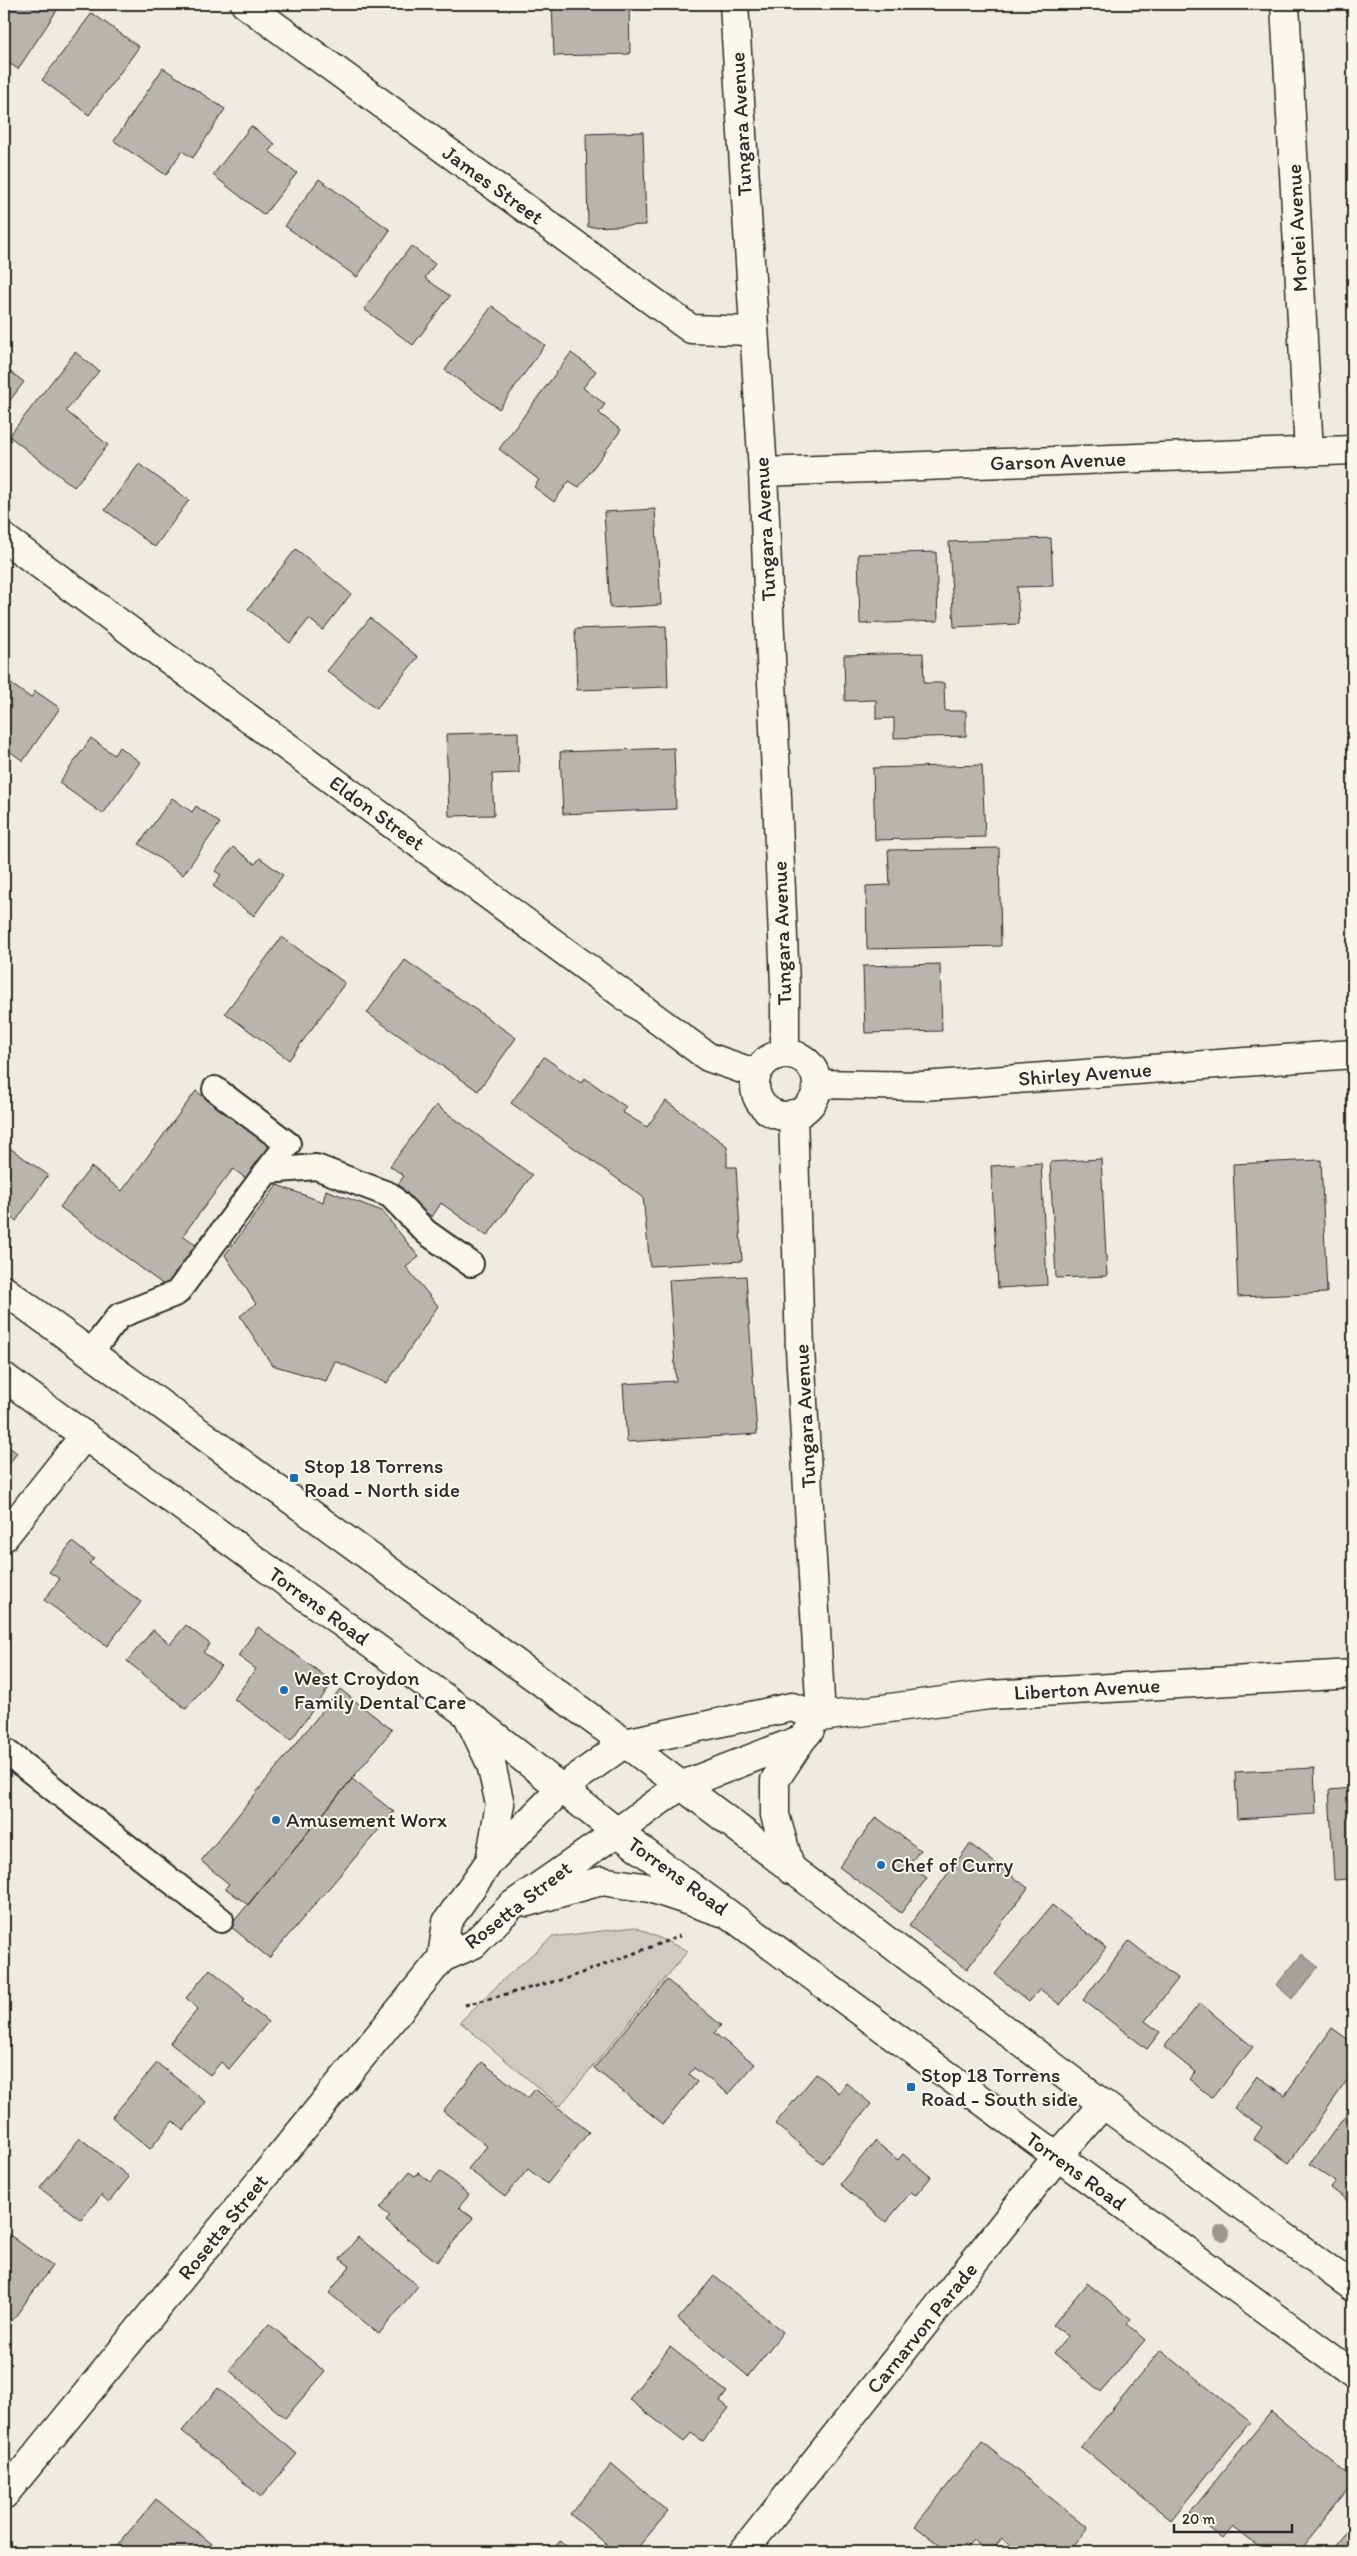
<svg xmlns="http://www.w3.org/2000/svg" width="1357" height="2556" viewBox="0 0 1357 2556" font-family="Itim,sans-serif">
<style>
.green{fill:#cecbc2;stroke:#7c7b76}
.water{fill:#a4a29a;stroke:#74726e}
.building{fill:#b8b5ae;stroke:#2b2b2b}
.lines{fill:none;stroke-linecap:round;stroke-linejoin:round}
.service-casing{stroke:#2b2b2b;stroke-width:28}
.minor-casing{stroke:#2b2b2b;stroke-width:31}
.tertiary-casing{stroke:#2b2b2b;stroke-width:31}
.secondary-casing{stroke:#2b2b2b;stroke-width:31}
.path{stroke:#2b2b2b;stroke-width:3;stroke-dasharray:4 4;stroke-linecap:butt}
.service{stroke:#fbf7ec;stroke-width:24}
.minor{stroke:#fbf7ec;stroke-width:28}
.tertiary{stroke:#fbf7ec;stroke-width:28}
.secondary{stroke:#fbf7ec;stroke-width:28}
.tree{fill:#999791}
.poi-dot{fill:#1f6fb2;stroke:#fbf7ec;stroke-width:2}
.labels{text-anchor:middle;stroke-width:4;stroke-linejoin:round;paint-order:stroke}
.street-label{font-size:21px;fill:#2b2b2b;stroke:#fbf7ec}
.poi-label{font-size:21px;fill:#2b2b2b;stroke:#fbf7ec;text-anchor:start}
</style>
<rect width="100%" height="100%" fill="#eeebe0"/>
<filter id="ink" filterUnits="userSpaceOnUse"><feTurbulence type="fractalNoise" baseFrequency=".02" numOctaves="2"/><feDisplacementMap in="SourceGraphic" scale="10" xChannelSelector="R" yChannelSelector="G"/><feConvolveMatrix kernelMatrix="1 2 1 2 8 2 1 2 1" color-interpolation-filters="sRGB"/></filter>
<g filter="url(#ink)">
<path class="green" d="M635,1927L688,1951L560,2106L460,2022L504,1979L552,1937Z"/>
<path class="water" d="M1302,1954L1318,1967L1292,1999L1276,1985Z"/>
<path class="building" d="M4,4H61L18,69L4,60Z
M552,4H629L630,54L554,56Z
M92,13L139,47L89,115L42,80Z
M163,68L225,109L193,158L182,151L166,175L114,141Z
M251,126L275,144L269,151L297,173L264,215L213,175Z
M643,132L646,225L588,227L586,134Z
M319,179L390,230L357,277L285,226Z
M411,246L435,264L425,278L450,296L413,345L364,309Z
M492,306L545,345L499,409L445,370Z
M75,352L99,371L66,411L108,445L74,487L9,436Z
M571,353L596,371L583,388L605,404L599,413L621,430L579,487L569,481L554,502L534,487L539,480L499,449Z
M4,367L24,382L4,408Z
M139,464L189,500L155,547L105,510Z
M655,509L661,605L610,608L604,512Z
M1051,538L1053,586L1017,587L1019,624L954,627L949,542Z
M296,549L351,594L323,630L309,619L290,643L248,609Z
M936,552L938,621L860,624L858,554Z
M370,618L418,657L376,709L327,671Z
M666,626L668,687L577,690L575,629Z
M923,653L924,683H944L945,711H966V736L894,738V718L876,719V700L845,701L844,655Z
M4,679L31,698L35,691L60,708L23,761L4,747Z
M518,732L519,773L492,774L494,815L449,816L446,734Z
M91,738L114,755L119,747L140,762L103,814L59,783Z
M674,748L676,809L563,814L560,752Z
M982,765L985,837L875,840L873,768Z
M172,798L192,812L196,806L220,823L183,875L139,844Z
M233,847L255,864L260,858L283,875L254,916L213,886L221,875L215,871Z
M999,848L1001,946L867,949L866,886L890,885L888,850Z
M282,937L345,983L289,1060L225,1013Z
M405,960L516,1038L478,1091L367,1013Z
M940,964L942,1031L865,1033L863,966Z
M544,1057L581,1083L585,1078L626,1107L622,1112L647,1127L666,1101L727,1146V1167H736L742,1261L650,1266L643,1197L511,1103Z
M196,1091L271,1147L247,1179L233,1169L183,1235L200,1248L169,1289L60,1207L91,1167L122,1191Z
M436,1105L532,1175L487,1236L441,1203L432,1217L394,1189L404,1176L390,1166Z
M4,1144L48,1175L16,1221L4,1212Z
M1101,1159L1107,1276L1056,1278L1050,1162Z
M1321,1160L1327,1293L1238,1297L1233,1164Z
M1041,1163L1047,1285L998,1288L991,1166Z
M277,1185L323,1202L326,1190L382,1211L419,1257L406,1267L438,1306L387,1383L335,1361L326,1381L272,1365L240,1316L256,1304L225,1255Z
M746,1276L757,1434L627,1442L623,1384L676,1381L669,1280Z
M4,1443L17,1453L4,1471Z
M72,1542L94,1559L89,1563L141,1602L107,1646L44,1600L60,1579L49,1572Z
M186,1625L210,1644L203,1652L221,1666L186,1709L127,1661L153,1630L170,1644Z
M258,1627L333,1682L291,1740L234,1699L256,1669L238,1656Z
M340,1689L392,1730L248,1905L225,1888L229,1884L201,1861Z
M1314,1768L1316,1814L1237,1819L1235,1772Z
M352,1779L394,1812L269,1958L230,1926Z
M1353,1788V1892H1350L1349,1879L1334,1880L1329,1790Z
M876,1817L920,1850L909,1865L927,1878L901,1913L839,1867Z
M970,1844L1028,1888L967,1969L909,1926Z
M1052,1905L1106,1948L1060,2005L1040,1989L1029,2002L995,1974Z
M1129,1941L1178,1979L1145,2021L1160,2032L1147,2049L1083,2000Z
M210,1969L245,1999L243,2002L268,2022L229,2069L221,2062L210,2075L170,2043L198,2009L186,1998Z
M667,1980L721,2025L714,2033L755,2064L729,2094L694,2068L689,2074L697,2082L663,2124L594,2068Z
M1200,2003L1253,2047L1212,2098L1189,2079L1195,2072L1164,2047Z
M1332,2028L1353,2043V2072L1289,2163L1254,2139L1262,2127L1234,2108L1257,2076L1285,2095Z
M482,2062L528,2098L535,2089L589,2132L547,2184L528,2169L505,2197L468,2169L487,2146L443,2111Z
M157,2063L206,2102L183,2131L173,2121L150,2149L112,2117Z
M816,2074L839,2093L846,2083L871,2104L822,2163L775,2124Z
M1348,2112L1353,2116V2205L1331,2188L1336,2182L1310,2164Z
M80,2138L129,2177L109,2202L101,2195L81,2220L40,2188Z
M875,2141L898,2160L903,2154L931,2177L916,2195L911,2192L886,2222L840,2184Z
M440,2171L469,2195L459,2207L473,2218L437,2262L386,2221L390,2216L380,2208L409,2172L415,2176L418,2173L431,2182Z
M7,2233L52,2266L12,2321L4,2315V2238Z
M358,2237L418,2286L379,2334L329,2293L350,2266L340,2259Z
M714,2276L783,2332L748,2376L678,2319Z
M1087,2283L1131,2319L1127,2324L1145,2340L1101,2392L1054,2353L1068,2336L1053,2325Z
M269,2324L325,2372L285,2418L229,2370Z
M670,2347L727,2392L720,2401L729,2408L703,2441L691,2433L684,2442L629,2399Z
M1161,2350L1250,2422L1171,2520L1081,2447Z
M218,2388L297,2454L261,2497L182,2431Z
M1271,2412L1353,2478V2484L1298,2552H1265L1233,2527L1223,2539L1190,2513Z
M982,2442L1088,2528L1068,2552H1019L1002,2538L991,2552H988L973,2540L963,2552H948L915,2526Z
M612,2464L668,2512L634,2552H616L570,2514Z
M156,2499L222,2552H112Z
M1353,2523V2552H1330Z
M560,2541L573,2552H551Z"/>
<g class="lines">
<g class="service-casing">
<path id="service" d="M215,1089L288,1144L267,1171
M90,1353L119,1316L177,1293L267,1171L316,1167L390,1195L426,1232L471,1264
M4,1750L221,1920"/>
</g>
<g class="minor-casing">
<path id="minor" d="M245,4L691,329L752,331
M734,4L763,472L785,984V1054
M1285,4L1309,452
M763,472L1353,450
M4,538L708,1057L757,1074
M755 1085a31 31 0 1 1 62 0a31 31 0 1 1-62 0Z
M817,1084L923,1086L1353,1054
M793,1114L800,1349L821,1717
M4,1537L85,1435
M625,1743L792,1707L821,1717L989,1695L1353,1674
M680,1786L802,1739L810,1730
M743,2552L1057,2157L1103,2104"/>
</g>
<g class="tertiary-casing">
<path id="tertiary" d="M467,1714L491,1764L500,1804L490,1861
M527,1902L601,1881L650,1888L722,1912
M442,1958L447,1922L490,1861L561,1789
M4,2495L442,1958L474,1944L511,1906L617,1832"/>
</g>
<g class="secondary-casing">
<path id="secondary" d="M4,1290L625,1743L1103,2104L1353,2287
M4,1377L467,1714L617,1832L1353,2374
M561,1789L625,1743
M617,1832L680,1786
M791,1870L775,1815V1780L802,1739"/>
</g>
<path class="path" d="M465,2005L571,1977L680,1936"/>
<use href="#service" class="service"/>
<use href="#minor" class="minor"/>
<use href="#tertiary" class="tertiary"/>
<use href="#secondary" class="secondary"/>
</g>
<circle class="tree" cx="1222" cy="2233" r="8"/>
</g>
<g class="poi-dot">
<rect x="289" y="1473" width="10" height="10" rx="2.5"/>
<circle cx="284" cy="1690" r="5"/>
<circle cx="276" cy="1820" r="5"/>
<circle cx="881" cy="1865" r="5"/>
<rect x="906" y="2082" width="10" height="10" rx="2.5"/>
</g>
<g class="labels">
<g class="street-label">
<text transform="translate(741 124) rotate(-93)" y="7">Tungara Avenue</text>
<text transform="translate(493 185) rotate(36)" y="7">James Street</text>
<text transform="translate(1297 228) rotate(-93)" y="7">Morlei Avenue</text>
<text transform="translate(1058 461) rotate(-2)" y="7">Garson Avenue</text>
<text transform="translate(765 529) rotate(-93)" y="7">Tungara Avenue</text>
<text transform="translate(377 813) rotate(36)" y="7">Eldon Street</text>
<text transform="translate(782 933) rotate(-92)" y="7">Tungara Avenue</text>
<text transform="translate(1085 1074) rotate(-4)" y="7">Shirley Avenue</text>
<text transform="translate(805 1416) rotate(-93)" y="7">Tungara Avenue</text>
<text transform="translate(319 1606) rotate(36)" y="7">Torrens Road</text>
<text transform="translate(1087 1689) rotate(-3)" y="7">Liberton Avenue</text>
<text transform="translate(678 1876) rotate(36)" y="7">Torrens Road</text>
<text transform="translate(518 1905) rotate(-38)" y="7">Rosetta Street</text>
<text transform="translate(1076 2171) rotate(36)" y="7">Torrens Road</text>
<text transform="translate(223 2227) rotate(-51)" y="7">Rosetta Street</text>
<text transform="translate(922 2328) rotate(-51)" y="7">Carnarvon Parade</text>
</g>
<g class="poi-label">
<text x="304" y="1473">Stop 18 Torrens<tspan x="304" dy="24">Road - North side</tspan></text>
<text x="294" y="1685">West Croydon<tspan x="294" dy="24">Family Dental Care</tspan></text>
<text x="286" y="1827">Amusement Worx</text>
<text x="891" y="1872">Chef of Curry</text>
<text x="921" y="2082">Stop 18 Torrens<tspan x="921" dy="24">Road - South side</tspan></text>
</g>
</g>
<rect width="1357" height="2556" fill="none" stroke="#fbf7ec" stroke-width="20"/>
<rect x="10" y="10" width="1337" height="2536" fill="none" stroke="#2b2b2b" stroke-width="2" filter="url(#ink)"/>
<path d="M1174 2524v8h118v-8" fill="none" stroke="#2b2b2b" stroke-width="2.5"/>
<text x="1182" y="2524" font-size="15" fill="#2b2b2b" stroke="#fbf7ec" stroke-width="4" paint-order="stroke">20 m</text>
</svg>
